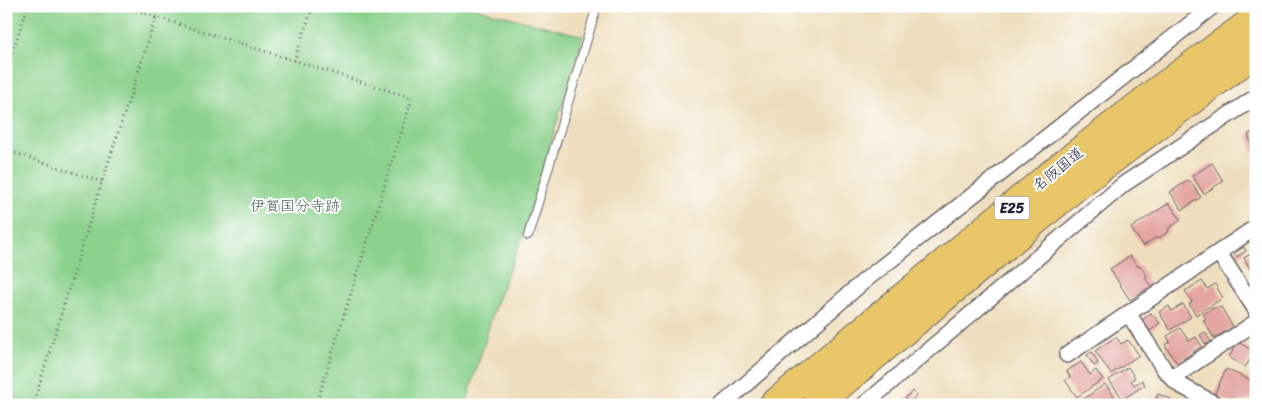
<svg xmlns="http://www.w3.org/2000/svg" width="1262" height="411" viewBox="0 0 1262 411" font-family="Sriracha,'Klee One',sans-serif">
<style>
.green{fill:#8cd28d;stroke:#577a64}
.building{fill:#e4a6a3}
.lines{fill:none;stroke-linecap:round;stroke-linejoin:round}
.service-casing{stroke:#6a6468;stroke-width:10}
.minor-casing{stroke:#6a6468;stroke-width:18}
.motorway-casing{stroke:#6a6468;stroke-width:30}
.path{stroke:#6a6468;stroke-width:3;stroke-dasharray:1 4;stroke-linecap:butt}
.service{stroke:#fff;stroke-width:8}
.minor{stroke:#fff;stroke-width:15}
.motorway{stroke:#e9c769;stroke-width:28}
.labels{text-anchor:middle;stroke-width:4;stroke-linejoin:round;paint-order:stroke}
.shield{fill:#fff;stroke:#646476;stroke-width:1}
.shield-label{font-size:14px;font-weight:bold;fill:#22223b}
.street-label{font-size:15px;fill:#22223b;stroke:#fff}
.park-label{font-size:15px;fill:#476058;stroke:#fff}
</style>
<rect width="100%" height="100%" fill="#fff"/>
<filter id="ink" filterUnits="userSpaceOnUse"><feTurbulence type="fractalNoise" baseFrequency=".02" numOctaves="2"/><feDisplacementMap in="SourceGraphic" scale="10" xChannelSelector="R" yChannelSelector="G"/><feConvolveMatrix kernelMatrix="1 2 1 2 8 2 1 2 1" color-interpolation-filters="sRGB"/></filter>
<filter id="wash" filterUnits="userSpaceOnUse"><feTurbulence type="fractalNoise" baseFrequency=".0096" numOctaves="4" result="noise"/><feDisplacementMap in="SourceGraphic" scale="20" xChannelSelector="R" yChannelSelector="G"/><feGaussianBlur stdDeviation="1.12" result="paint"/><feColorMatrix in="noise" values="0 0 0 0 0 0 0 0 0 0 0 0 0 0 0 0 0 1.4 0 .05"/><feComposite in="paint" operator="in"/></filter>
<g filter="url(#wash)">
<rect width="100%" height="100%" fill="#efdebd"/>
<path class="green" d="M6,6H467L583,36L522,238L496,303L466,405H6Z"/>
<g id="blocks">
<path class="building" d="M1256,132V157H1255L1248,134Z
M1212,163L1223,181L1204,194L1192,176Z
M1189,180L1201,197L1182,210L1170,192Z
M1169,203L1181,220L1169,228L1168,232L1159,238H1155L1143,246L1131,228Z
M1244,247L1246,251L1236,257L1234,253Z
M1256,251V275L1254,276L1244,258Z
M1130,256L1138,267L1140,266L1147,276L1145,278L1151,286L1130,300L1110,269Z
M1256,280V294L1254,295L1247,285Z
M1202,281L1207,289L1215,284L1223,298L1196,315L1189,304L1192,302L1185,291Z
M1183,304L1191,317L1170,330L1159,312L1169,306L1172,311Z
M1215,307L1217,309L1221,307L1233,327L1214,338L1203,320L1206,319L1203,314Z
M1151,313L1160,323L1150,331L1142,320Z
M1180,328L1189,341L1196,337L1202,346L1177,363L1165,345L1170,342L1167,336Z
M1205,332L1211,342L1206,345L1200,335Z
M1116,337L1121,344L1128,340L1139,355L1111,374L1095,351Z
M1238,342L1255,352L1245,367L1229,357Z
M1092,352L1098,363L1094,366L1087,355Z
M1081,362L1090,375L1096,370L1103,379L1077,397L1065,380L1070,377L1067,371Z
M1128,367L1135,378L1131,380L1134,385L1142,380L1145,385L1123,399L1109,380Z
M1226,369L1256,383L1254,398L1233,404L1214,395Z
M1105,384L1119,403L1116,405H1084L1081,401Z
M913,391L917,396L909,402L905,398Z
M1158,394L1171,399L1169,405H1154Z"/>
</g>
</g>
<g filter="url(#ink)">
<use href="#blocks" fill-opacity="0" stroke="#6a6468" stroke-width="1"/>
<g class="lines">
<g class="service-casing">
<path id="service" d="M528,236L597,6"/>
</g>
<g class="minor-casing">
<path id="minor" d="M1219,253L1256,310
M1128,313L1164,369L1178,384L1217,405
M1067,355L1256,227
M1172,378L1256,322
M722,405L864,281L1213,6
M864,405L1124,184L1256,97"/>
</g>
<g class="motorway-casing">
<path id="motorway" d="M773,405L1062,165L1157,91L1256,18
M816,405L1078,185L1256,52"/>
</g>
<path class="path" d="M122,6L412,98L316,405
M294,61L313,6
M6,71L28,6
M6,150L102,182
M33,405L102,182L156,17"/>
<use href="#service" class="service"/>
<use href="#minor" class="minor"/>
<use href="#motorway" class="motorway"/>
</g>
</g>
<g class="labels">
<rect class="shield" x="994.5" y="196.5" width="35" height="23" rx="4"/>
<g class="shield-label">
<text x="1012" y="213">E25</text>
</g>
<g class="street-label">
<text transform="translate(1058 169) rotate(-39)" y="5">名阪国道</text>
</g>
<g class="park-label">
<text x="295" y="211">伊賀国分寺跡</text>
</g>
</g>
<rect width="1262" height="411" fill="none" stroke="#fff" stroke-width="25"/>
</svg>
